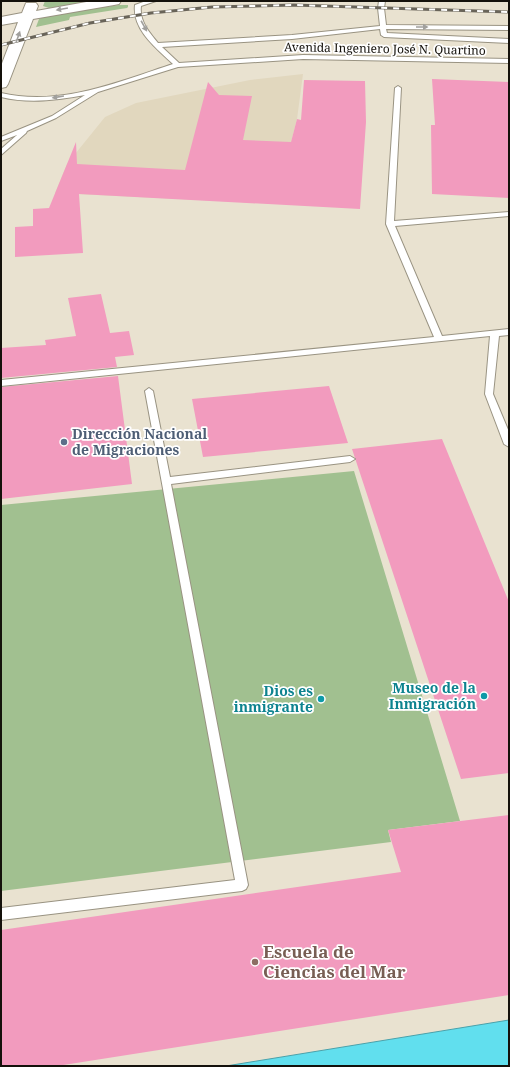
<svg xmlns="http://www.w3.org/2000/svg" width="510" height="1067" viewBox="0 0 510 1067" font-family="'Noto Serif',serif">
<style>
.built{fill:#e1d7be}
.green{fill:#a1c090}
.water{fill:#61dfee;stroke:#4aa1aa}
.building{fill:#f29bbe}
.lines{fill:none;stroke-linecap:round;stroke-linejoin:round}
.service-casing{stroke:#999382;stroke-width:2}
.secondary-casing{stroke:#999382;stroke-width:2}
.service{fill:#fff;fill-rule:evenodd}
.secondary{fill:#fff;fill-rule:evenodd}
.rail-casing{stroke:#696459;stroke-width:3}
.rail{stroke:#fff;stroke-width:2;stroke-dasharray:6;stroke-linecap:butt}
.oneway{fill:#a1a09d}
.service-dot{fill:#5c6f8a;stroke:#fff;stroke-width:1.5}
.culture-dot{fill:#0f9aa8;stroke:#fff;stroke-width:1.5}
.education-dot{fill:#8d6e63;stroke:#fff;stroke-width:1.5}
.labels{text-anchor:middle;stroke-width:3.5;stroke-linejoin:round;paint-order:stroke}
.far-street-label{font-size:12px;fill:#14110b;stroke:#fff}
.service-label{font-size:14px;font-weight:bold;fill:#4e5e75;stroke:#fff;text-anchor:start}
.culture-label{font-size:14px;font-weight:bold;fill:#0d838f;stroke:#fff;text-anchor:end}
.near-education-label{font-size:17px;font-weight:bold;fill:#785e54;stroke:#fff;text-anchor:start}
</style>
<rect width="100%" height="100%" fill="#e9e2d0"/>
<path class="built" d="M303,74L297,119L291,142L281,204L55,193L67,164L105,117L136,103L250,80Z"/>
<path class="green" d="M45,1H94L49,8L43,6Z
M119,5H128V7L127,8L70,17L69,20L36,27L39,19L50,14Z
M354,471L460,821L388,830L391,842L1,891V505Z"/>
<path class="water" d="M509,1020V1066H226Z"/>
<path class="building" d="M432,79L509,82V198L432,194L431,125H435Z
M304,80L365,81L366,122L360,209L79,194L83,253L15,257V227L33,226V209L49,208L76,142L77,164L185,170L208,82L219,95L252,96L243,140L291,142L297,119L301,120Z
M101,294L110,333L129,331L134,355L115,357L117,367L1,378V348L46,345L45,340L76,336L68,298Z
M118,376L132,484L1,499V387Z
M329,386L348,443L203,457L192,399Z
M442,439L509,602V773L461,779L352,449Z
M509,815V995L57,1066H1V930L401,872L388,830Z"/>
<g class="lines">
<g class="service-casing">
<path id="service" d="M146,1H156L141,6C139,21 149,32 158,43L292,35L380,26L378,8L379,1H385L384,8L386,25L509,26V30L386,29L387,33L509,39V43L384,37L381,35L380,29L292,39L162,47L179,63L303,55L509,59V63L303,59L178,67L98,92L56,118L27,131L26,133L1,155V149L17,135L1,141V137L52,116L85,95C57,100 30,104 1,97V93C59,107 118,82 173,64C157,49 132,30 135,5Z
M398,86L401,88L394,221L509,212V216L395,226L442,336L509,329V335L499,336L493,394L509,432V447L504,444L485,394L490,336L1,386V380L434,337L386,224L395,88Z
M149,388L153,391L170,477L350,456L355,459L350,462L171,484L248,885L246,889L242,891L1,920V908L235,880L145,391Z"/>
</g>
<g class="secondary-casing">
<path id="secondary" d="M92,1H121L119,4L114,5L33,19L8,84L6,87L1,88V66L18,22L1,25V17L22,13L26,3H36L38,6L36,11Z"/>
</g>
<use href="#service" class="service"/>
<use href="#secondary" class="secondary"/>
<g class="rail-casing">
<path id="rail" d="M1,45L90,23L151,13L212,7L294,5L509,12"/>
</g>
<use href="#rail" class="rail"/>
</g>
<defs><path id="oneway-solid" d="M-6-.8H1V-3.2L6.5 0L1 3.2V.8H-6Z"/></defs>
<g class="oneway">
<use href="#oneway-solid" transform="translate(62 9) rotate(170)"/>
<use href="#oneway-solid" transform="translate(144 26) rotate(61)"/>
<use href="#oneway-solid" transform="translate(422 27)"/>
<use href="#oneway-solid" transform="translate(18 37) rotate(-71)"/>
<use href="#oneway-solid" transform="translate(58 97) rotate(171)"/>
</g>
<circle class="service-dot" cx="64" cy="442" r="4"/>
<g class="culture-dot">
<circle cx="484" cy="696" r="4"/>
<circle cx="321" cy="699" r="4"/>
</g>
<circle class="education-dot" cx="255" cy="962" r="4"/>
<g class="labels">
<g class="far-street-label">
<text transform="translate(385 49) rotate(1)" y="4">Avenida Ingeniero José N. Quartino</text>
</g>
<g class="service-label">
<text x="72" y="439">Dirección Nacional<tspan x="72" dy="16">de Migraciones</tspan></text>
</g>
<g class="culture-label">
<text x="476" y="693">Museo de la<tspan x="476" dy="16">Inmigración</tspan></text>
<text x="313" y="696">Dios es<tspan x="313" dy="16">inmigrante</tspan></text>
</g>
<g class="near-education-label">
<text x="263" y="958">Escuela de<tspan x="263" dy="20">Ciencias del Mar</tspan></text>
</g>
</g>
<rect width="510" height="1067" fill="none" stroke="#14110b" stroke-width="4"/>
</svg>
